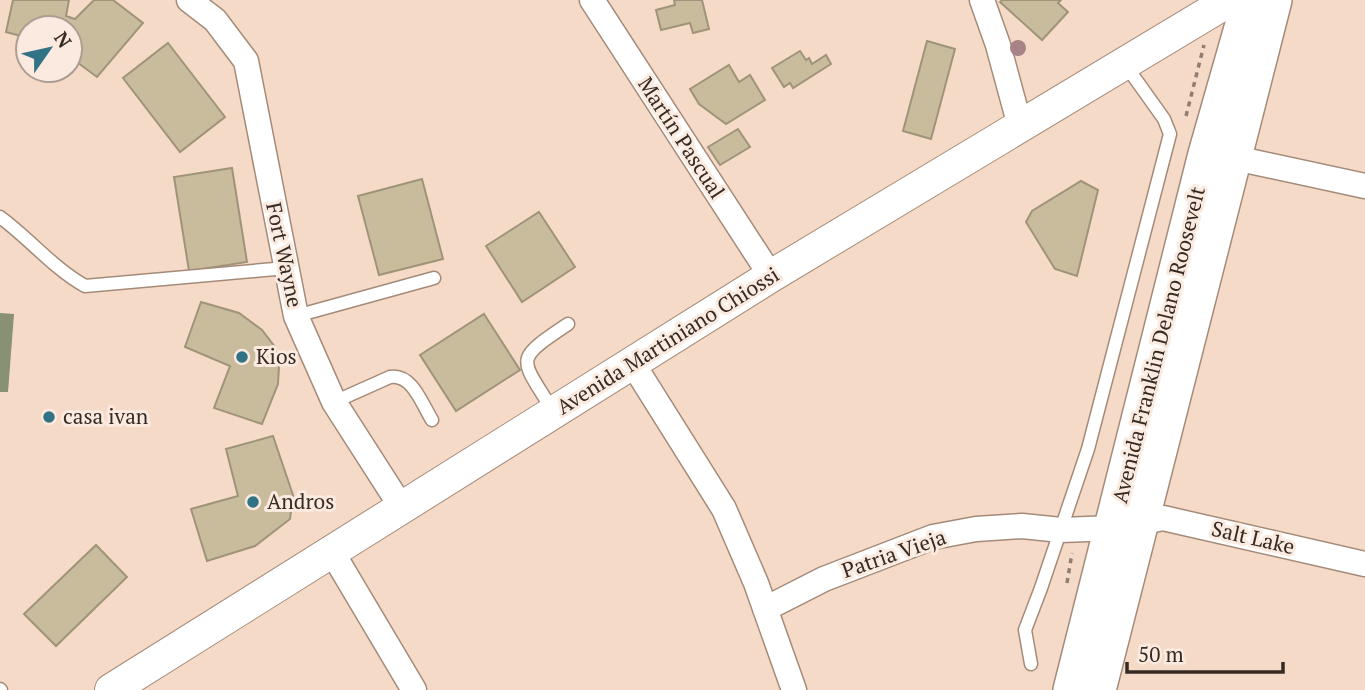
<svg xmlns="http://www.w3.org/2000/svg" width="1365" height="690" viewBox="0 0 1365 690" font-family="'PT Serif',serif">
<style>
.water{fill:#889173}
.building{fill:#c8bc9d;stroke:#9f947a;stroke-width:2}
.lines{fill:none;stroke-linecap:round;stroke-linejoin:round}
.service-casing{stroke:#a48b79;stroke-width:15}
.minor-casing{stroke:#a48b79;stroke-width:27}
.tertiary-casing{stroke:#a48b79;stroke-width:34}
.secondary-casing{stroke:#a48b79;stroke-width:38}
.path{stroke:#907e71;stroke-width:3.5;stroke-dasharray:5 5;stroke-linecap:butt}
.service{stroke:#fff;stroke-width:12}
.minor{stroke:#fff;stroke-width:24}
.tertiary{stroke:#fff;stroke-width:32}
.secondary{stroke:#fff;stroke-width:35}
.tree{fill:#a88286}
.poi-dot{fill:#317285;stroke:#fbeadf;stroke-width:2.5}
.labels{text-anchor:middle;stroke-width:6;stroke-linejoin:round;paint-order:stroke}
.street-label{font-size:21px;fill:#352b24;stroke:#fbeadf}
.poi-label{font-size:21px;fill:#352b24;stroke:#fbeadf;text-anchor:start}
</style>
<rect width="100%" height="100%" fill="#f6dac8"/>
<path class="water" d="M0,313L14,314L8,392H0Z"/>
<path class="building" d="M13,0H69L66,16L75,19L94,0H113L143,23L97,77L70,57V28H28V38L6,32Z
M674,0H702L709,29L693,33L690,23L661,30L656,10L675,5Z
M1002,0H1061L1058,3L1068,12L1042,40L1000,2Z
M927,41L955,49L931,139L903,131Z
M168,43L225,117L180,152L123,78Z
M800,51L806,60L809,58L812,64L826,55L831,64L793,88L790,83L784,87L772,68Z
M729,65L739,82L750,75L765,100L726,124L699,104L690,89Z
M738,129L750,147L720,165L708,147Z
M232,168L247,262L189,271L174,177Z
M422,179L443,259L379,275L358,196Z
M1081,181L1098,190L1077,276L1055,269L1026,222L1032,211Z
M539,212L575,267L522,302L486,246Z
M201,302L239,313L262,330L275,347L279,366L278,384L262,424L214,408L230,366L185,347Z
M484,314L520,370L456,411L420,355Z
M273,436L293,495L290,519L255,546L207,561L191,509L238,496L226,449Z
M96,545L127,577L56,646L24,614Z"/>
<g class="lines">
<g class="service-casing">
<path id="service" d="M0,217C30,239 53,268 85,286L286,268
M296,316L434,278
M334,402L390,377C412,373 422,404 432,420
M554,413C521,357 511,362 568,324
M1031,664L1025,630L1041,588L1088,449L1170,134L1164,119L1124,63
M0,689L1,690"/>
</g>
<g class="minor-casing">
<path id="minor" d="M189,0L215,20L246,61L296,316L334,402L402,508
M592,0L771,276
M982,0L998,45L1020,126
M1235,158L1365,186
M633,364L724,509L756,583L794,690
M332,552L414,690
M765,609L824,579L933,537L976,529L1022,526L1061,530L1114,528L1163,518L1365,564"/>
</g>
<g class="tertiary-casing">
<path id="tertiary" d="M111,690L771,276L1230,0"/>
</g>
<g class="secondary-casing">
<path id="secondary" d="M1071,690L1206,154L1250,0
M1098,690L1274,0"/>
</g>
<path class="path" d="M1186,116L1204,45
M1067,583L1072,553"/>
<use href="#service" class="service"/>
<use href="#minor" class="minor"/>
<use href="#tertiary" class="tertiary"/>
<use href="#secondary" class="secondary"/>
</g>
<circle class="tree" cx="1018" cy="48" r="8"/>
<g class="poi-dot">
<circle cx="242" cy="357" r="7"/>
<circle cx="49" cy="417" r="7"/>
<circle cx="253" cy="502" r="7"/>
</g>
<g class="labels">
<g class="street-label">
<text transform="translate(681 138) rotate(57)" y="7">Martín Pascual</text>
<text transform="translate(284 255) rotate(78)" y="7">Fort Wayne</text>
<text transform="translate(668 341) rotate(-32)" y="7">Avenida Martiniano Chiossi</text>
<text transform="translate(1159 345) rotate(-76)" y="7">Avenida Franklin Delano Roosevelt</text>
<text transform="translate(1253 538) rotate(13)" y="7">Salt Lake</text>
<text transform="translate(894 554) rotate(-19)" y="7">Patria Vieja</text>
</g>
<g class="poi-label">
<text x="256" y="364">Kios</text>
<text x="63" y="424">casa ivan</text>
<text x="267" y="509">Andros</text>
</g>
</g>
<g transform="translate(49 49) rotate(56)"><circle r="33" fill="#fbeadf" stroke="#ac9e94" stroke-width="2"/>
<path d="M0-5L12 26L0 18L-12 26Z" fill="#317285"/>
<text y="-10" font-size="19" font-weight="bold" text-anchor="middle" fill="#352b24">N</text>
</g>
<path d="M1127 662v10h156v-10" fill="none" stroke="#352b24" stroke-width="3.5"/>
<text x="1138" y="662" font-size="21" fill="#352b24" stroke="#fbeadf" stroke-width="5" paint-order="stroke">50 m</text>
</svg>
